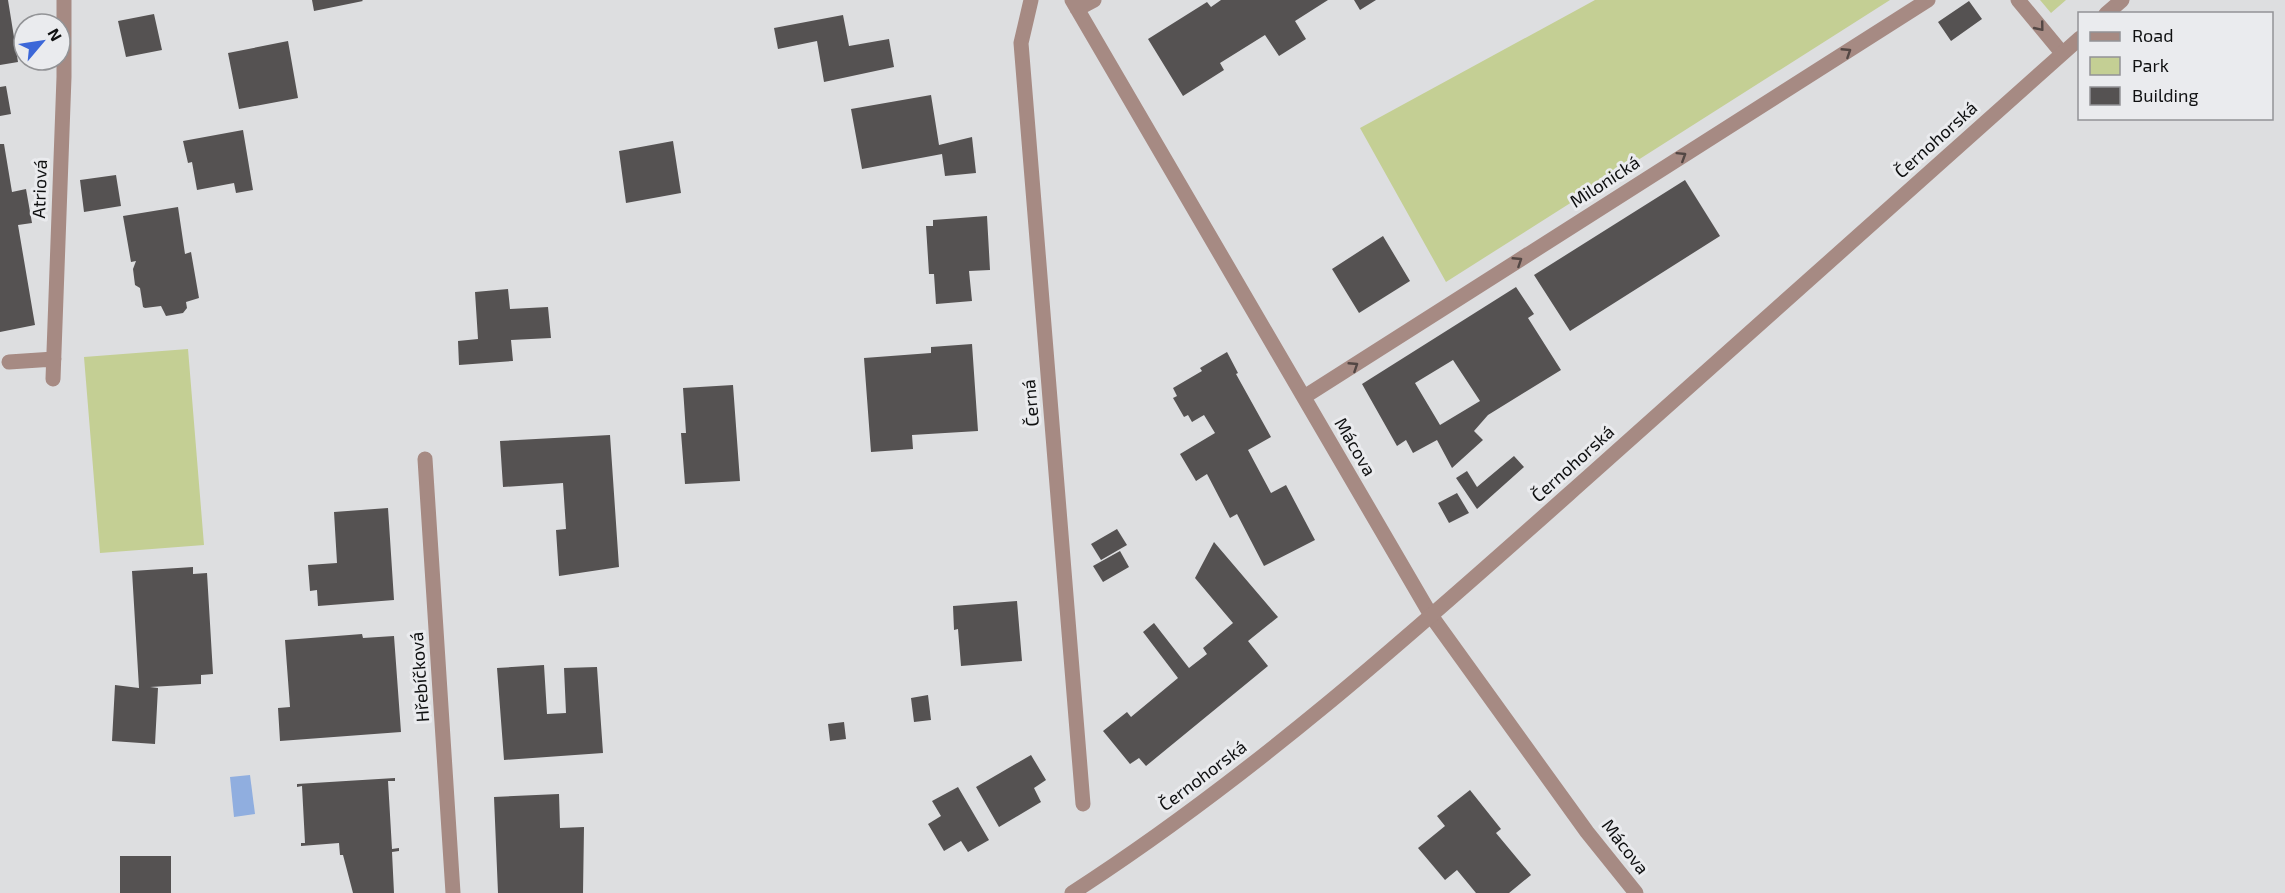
<svg xmlns="http://www.w3.org/2000/svg" width="2285" height="893" viewBox="0 0 2285 893" font-family="'Exo 2',sans-serif">
<style>
.green{fill:#c4cf94}
.water{fill:#90aedf}
.building{fill:#555252;fill-rule:evenodd}
.lines{fill:none;stroke-linecap:round;stroke-linejoin:round}
.minor{stroke:#a68a83;stroke-width:15}
.tertiary{stroke:#a68a83;stroke-width:15}
.oneway{stroke:#534744}
.labels{text-anchor:middle;stroke-width:6;stroke-linejoin:round;paint-order:stroke}
.street-label{font-size:18px;fill:#0f1011;stroke:#eaebee}
</style>
<rect width="100%" height="100%" fill="#dddee0"/>
<path class="green" d="M1595,0H1890L1446,282L1360,128Z
M2040,0H2066L2051,13Z
M188,349L204,545L100,553L84,357Z"/>
<path class="water" d="M250,775L255,814L234,817L230,777Z"/>
<path class="building" d="M0,0H8L18,62L0,65Z
M312,0H362L363,1L314,11Z
M1221,0H1328L1295,21L1306,39L1279,56L1265,35L1220,63L1224,70L1183,96L1148,39L1207,2L1211,7Z
M1354,0H1376L1360,10Z
M1969,1L1982,19L1951,41L1938,22Z
M154,14L162,50L126,57L118,21Z
M843,15L849,46L889,39L894,67L824,82L817,41L778,49L774,28Z
M288,41L298,98L239,109L228,53Z
M6,86L11,114L0,116V87Z
M931,95L939,145L972,137L976,173L945,176L942,154L862,169L851,109Z
M243,130L253,190L236,193L234,183L197,190L192,162L188,163L183,141Z
M673,141L681,193L626,203L619,151Z
M0,144H4L12,192L26,189L32,223L18,225L35,325L0,332Z
M116,175L121,206L84,212L80,180Z
M1685,180L1720,236L1570,331L1534,275Z
M178,207L185,254L191,252L199,298L186,302L187,308L183,313L166,316L161,306L145,308L143,307L140,288L135,285L133,269L136,261L131,262L123,216Z
M987,216L990,270L969,271L972,301L936,304L934,274H929L926,226H933V220Z
M1383,236L1410,281L1359,313L1332,269Z
M1516,287L1534,314L1528,318L1561,370L1488,415L1474,431L1483,440L1452,468L1437,440L1413,453L1406,440L1397,446L1362,384ZM1453,360L1480,401L1440,425L1415,383Z
M508,289L510,309L548,307L551,338L511,340L513,361L459,365L458,341L478,339L475,292Z
M972,344L978,431L912,435L913,449L871,452L864,358L931,353V347Z
M1227,352L1238,373L1236,374L1271,437L1248,450L1271,493L1286,485L1315,540L1264,566L1237,514L1230,518L1207,474L1196,481L1180,454L1215,433L1204,415L1192,422L1188,415L1184,417L1173,398L1177,396L1173,388L1202,371L1200,368Z
M733,385L740,481L685,484L681,433H686L683,388Z
M610,435L619,567L559,576L556,530L566,529L563,483L503,487L500,441Z
M1514,456L1524,467L1477,509L1456,478L1467,471L1477,487Z
M1457,493L1469,513L1449,523L1438,503Z
M388,508L394,600L318,606L317,590L310,591L308,565L337,563L334,512Z
M1117,529L1127,545L1101,560L1091,544Z
M1214,542L1278,617L1248,641L1268,666L1146,766L1139,758L1130,764L1103,731L1127,712L1131,717L1178,678L1143,632L1154,623L1189,668L1207,654L1203,648L1233,623L1195,578Z
M1120,551L1129,567L1103,582L1093,566Z
M193,567V574L207,573L213,674L201,675V684L150,687L158,688L155,744L112,741L115,685L139,688L132,571Z
M1017,601L1022,661L961,666L958,629L954,630L953,606Z
M362,634L363,638L394,636L401,732L280,741L278,708L290,707L285,640Z
M544,665L547,714L566,713L564,668L597,667L603,753L504,760L497,668Z
M928,695L931,720L914,722L911,698Z
M844,722L846,739L830,741L828,724Z
M1031,755L1046,780L1034,788L1041,802L999,827L976,787Z
M395,778V781H388L392,849L399,848V851L392,852L394,893H353L343,855H340L339,843L301,846V843H305L302,786L297,787V784Z
M958,787L989,840L968,852L961,841L944,851L928,824L941,816L932,801Z
M1470,790L1501,829L1496,833L1531,875L1509,893H1476L1457,870L1445,880L1418,848L1445,826L1437,816Z
M559,794L560,828L584,827L583,893H498L494,797Z
M120,856H171V893H120Z"/>
<g class="lines">
<path class="minor" d="M1031,0L1021,43L1083,804
M1072,0L1432,617L1587,832L1636,893
M2018,0L2062,53
M1077,9L1094,0
M9,362L54,359
M53,379L64,77V0
M1304,397L1928,0
M425,459L453,893"/>
<path class="tertiary" d="M2106,14L2122,0
M1072,893C1258,773 1424,623 1589,476C1752,330 1916,184 2080,38"/>
</g>
<defs><path id="oneway-chevron" d="M-2-3.5L2.5 0L-2 3.5" fill="none" stroke-width="1.6" stroke-linecap="round" stroke-linejoin="round" transform="scale(1.5)"/></defs>
<g class="oneway">
<use href="#oneway-chevron" transform="translate(2040 27) rotate(51)"/>
<use href="#oneway-chevron" transform="translate(1847 52) rotate(-33)"/>
<use href="#oneway-chevron" transform="translate(1682 156) rotate(-32)"/>
<use href="#oneway-chevron" transform="translate(1518 261) rotate(-33)"/>
<use href="#oneway-chevron" transform="translate(1354 366) rotate(-33)"/>
</g>
<g class="labels">
<g class="street-label">
<text transform="translate(1936 140) rotate(-42)" y="6">Černohorská</text>
<text transform="translate(1605 182) rotate(-33)" y="6">Milonická</text>
<text transform="translate(40 189) rotate(-88)" y="6">Atriová</text>
<text transform="translate(1031 403) rotate(-95)" y="6">Černá</text>
<text transform="translate(1355 447) rotate(60)" y="6">Mácova</text>
<text transform="translate(1573 464) rotate(-42)" y="6">Černohorská</text>
<text transform="translate(420 677) rotate(-94)" y="6">Hřebíčková</text>
<text transform="translate(1203 776) rotate(-37)" y="6">Černohorská</text>
<text transform="translate(1625 847) rotate(52)" y="6">Mácova</text>
</g>
</g>
<rect x="2078" y="12" width="195" height="108" fill="#eaebee" stroke="#929396" stroke-width="1.5"/>
<rect x="2090" y="32" width="30" height="9" fill="#a68a83" stroke="#929396" stroke-width="1.5"/>
<text x="2132" y="42" font-size="18" fill="#0f1011">Road</text>
<rect x="2090" y="57" width="30" height="18" fill="#c4cf94" stroke="#929396" stroke-width="1.5"/>
<text x="2132" y="72" font-size="18" fill="#0f1011">Park</text>
<rect x="2090" y="87" width="30" height="18" fill="#555252" stroke="#929396" stroke-width="1.5"/>
<text x="2132" y="102" font-size="18" fill="#0f1011">Building</text>
<g transform="translate(42 42) rotate(61)"><circle r="28" fill="#eaebee" stroke="#929396" stroke-width="1.5"/>
<path d="M0-4.5L10 22L0 15L-10 22Z" fill="#3c67d8"/>
<text y="-9" font-size="16" font-weight="bold" text-anchor="middle" fill="#0f1011">N</text>
</g>
</svg>
